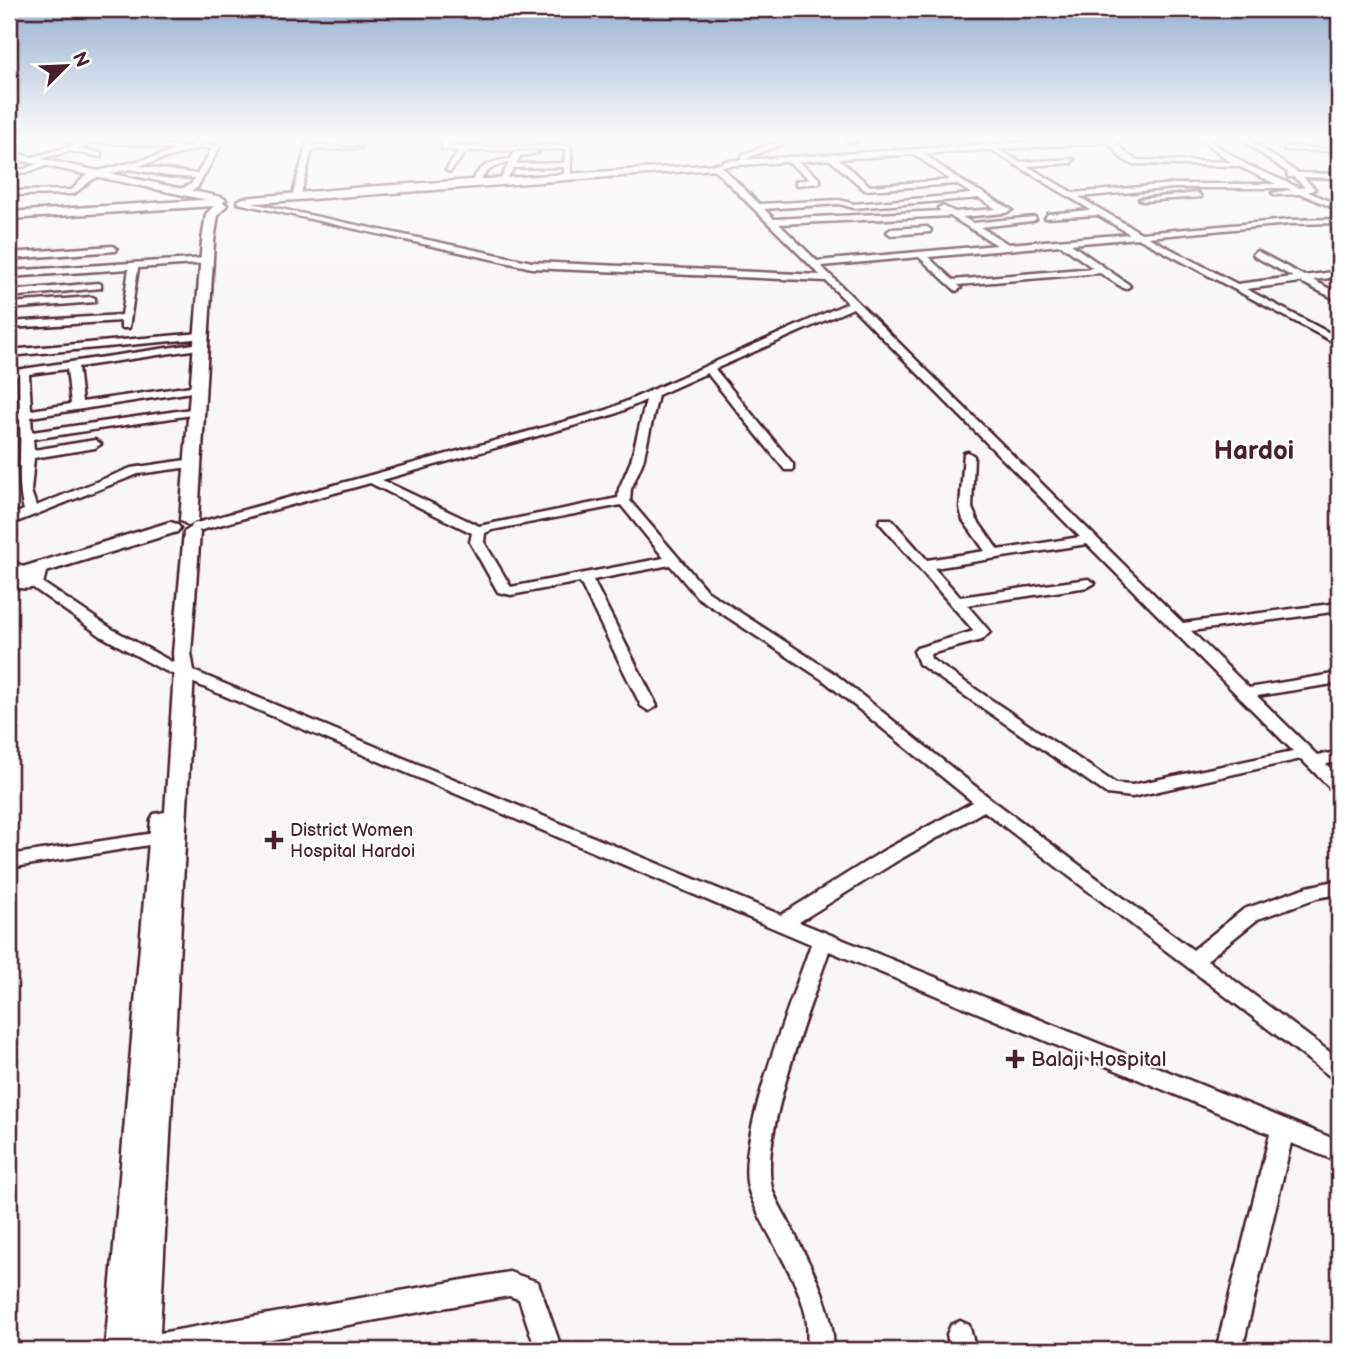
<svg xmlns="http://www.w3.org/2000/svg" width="1348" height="1359" viewBox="0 0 1348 1359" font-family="'Balsamiq Sans',sans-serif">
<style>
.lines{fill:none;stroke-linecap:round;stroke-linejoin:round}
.minor-casing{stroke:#4a1f2b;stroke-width:5}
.major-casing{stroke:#4a1f2b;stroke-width:5}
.highway-casing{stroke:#4a1f2b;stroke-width:5}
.minor{fill:#fff;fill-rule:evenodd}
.major{fill:#fff;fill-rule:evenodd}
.highway{fill:#fff;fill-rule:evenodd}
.poi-dot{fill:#4a1f2b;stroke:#fff;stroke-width:2.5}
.labels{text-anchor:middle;stroke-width:5;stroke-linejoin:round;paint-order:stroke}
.poi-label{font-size:18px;fill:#4a1f2b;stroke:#fff;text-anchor:start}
.near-poi-label{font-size:21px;fill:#4a1f2b;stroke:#fff;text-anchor:start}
.far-town-label{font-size:26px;font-weight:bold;fill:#4a1f2b;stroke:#fff}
</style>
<rect width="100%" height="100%" fill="#f8f6f7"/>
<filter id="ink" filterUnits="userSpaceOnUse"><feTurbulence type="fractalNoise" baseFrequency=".0143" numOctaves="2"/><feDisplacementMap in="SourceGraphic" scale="14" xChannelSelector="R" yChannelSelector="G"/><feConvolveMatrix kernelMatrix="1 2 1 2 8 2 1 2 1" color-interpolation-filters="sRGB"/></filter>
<g filter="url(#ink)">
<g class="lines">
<g class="minor-casing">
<path id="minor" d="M59,139L147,141L185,148L193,146L191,144L194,142L220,147L197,188L181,194L178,190L191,184L195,178L167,176L130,169L99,176L90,181L74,194L9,195V191L72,190L84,177L95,172L176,151L147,145L90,142V145L78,149L101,153V157L70,151L29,162V158L87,142L62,141ZM203,147L212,149L197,174L139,166Z
M308,139H314L313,146L363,148L312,150L301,194L297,196L293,194Z
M442,139H448V147L571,146V176L564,178V167L514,168L504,183L500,181L509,163C493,164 485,172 477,185H471C476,167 493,160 511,159L514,152L534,151L538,153L520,156L516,164L564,163L565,149L467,151L450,172L446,170L459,151L442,149Z
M787,139H795L749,157L747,165L740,163L743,154Z
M845,139H852L856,142L851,143Z
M1106,139H1112L1128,155L1136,160L1231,162L1200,139H1207L1247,165L1300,188L1305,187L1294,177H1288L1287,172L1241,139H1248L1298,173L1339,174V178L1303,177L1315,189L1308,192L1339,205V210L1301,194L1276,195L1272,193L1291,190L1287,188H1174L1079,197L1141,233L1289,220L1339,219V223L1289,224L1148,237L1237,284L1293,277L1254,256L1253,254L1257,251L1304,276L1339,271V277L1313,280L1339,294V301L1301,282L1246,289L1339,338V345L1138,238L1071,244L1128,284L1130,286L1125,289L1100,273L958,285L961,288L956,291L919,257L821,266L1183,623L1339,603V611L1191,631L1249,688L1339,673V683L1257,696L1317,755L1339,752V762L1326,764L1339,777V793L1333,791L1301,759L1132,797L1107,794L919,664L914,651L917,648L974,631L879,522L881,519H891L927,560L985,551L963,520L960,508L964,453L968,452L974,456L972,508L977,520L998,550L1080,537L853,308L715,369L793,464V470H785L707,373L658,395L643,461L631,489L630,501L707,591L835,674L991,799L1193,950L1244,909L1307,887L1339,880V894L1317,898L1258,919L1207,960L1339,1059V1080L1331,1077L984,811L897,861L799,922L1339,1141V1162L1291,1143L1242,1350H1216L1270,1134L829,951C811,1005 759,1136 772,1188C775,1199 783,1211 788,1221C809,1264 833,1302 834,1350H808C807,1341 808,1332 807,1323C802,1280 763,1233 749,1191C733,1144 794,995 811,944L161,669L101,636L25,582L32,578L37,579L112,629L172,662L781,915L883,851L973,802L823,680L697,597L670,565L593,580L657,706L649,711L641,706L580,582L511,595L498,592L470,542L472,533L370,483L198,531L191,527L193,524L607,410L848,303L826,281L532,268L238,203L242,201L532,262L820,275L713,168V164H719L759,204L839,200L854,204L972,194L956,184L865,190L828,158L835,156L870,186L950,180L911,152L918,150L960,180L1012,210L1005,213L962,217L973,223L1035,217L1036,219L1032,221L980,227L1008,244L1130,234L1098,215L1045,218L1048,214L1091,210L988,148L990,145L1020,162L1074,159L1071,163L1027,166L1073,193L1174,184H1276L1238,166L1132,164L1122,159ZM979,198L996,209L955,212L942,206L938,208L941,211L774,219L764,209L839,204L854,208ZM950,216L997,245L817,261L779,224ZM1061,245L1093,268L953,280L928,257ZM646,400L631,461L619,489L618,498L479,526L382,480L615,414ZM621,505L664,558L511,587L484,542L485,533L492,530ZM1087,544L1293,751L1132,785L1116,784L931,659L930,654L982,640L990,632L967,605L1088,587L1095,583L1088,579L960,597L934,568Z
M1286,147L1336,149L1339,151L1284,150Z
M788,158H794L820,179V183L796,185V181L810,179L788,162Z
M46,161L49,165L25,173L9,174V170L24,169Z
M1198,193L1201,197L1143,201L1139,199Z
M927,227L931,230L930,232L891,235L887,232L891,229Z
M113,246L117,249L116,251L9,259V253Z
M207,258L210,259V263L138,268L129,328H121V321L9,328V322L122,315L129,269L9,277V271Z
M98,283L101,284V288L9,297V291Z
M92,297L95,298V302L9,309V303Z
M201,333L206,336L205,338L9,356V350Z
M201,343L205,344V348L78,367L82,402L198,385L203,388L198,391L31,417L32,432L198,408L204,411L198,414L33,439L34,450L95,440L101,444L95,448L34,458L31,491L36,506L131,468L193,459L197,460V466L138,474L9,525V516L24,510C16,482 22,449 20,419L9,420V414L20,412L18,376L9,377V371ZM67,369L71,404L31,410L29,374Z
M9,558L28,570L30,573L28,576H18L9,569Z
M161,832L167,834L170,838L167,842L9,868V855Z
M509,1272L538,1282L562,1350H536L519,1299L509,1296L210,1350L130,1349L134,1340L143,1336Z
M960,1321L969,1325L976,1350H950L947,1334L951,1325Z"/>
</g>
<g class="major-casing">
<path id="major" d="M9,152L221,197L226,200L221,203L9,158Z
M192,527L200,532L191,653L194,671L159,1350H105L151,819L154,814L165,812L174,671L173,653L184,532Z"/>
</g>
<g class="highway-casing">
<path id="highway" d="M1076,139H1122L1117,142L721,166L716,169L243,204L237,201L243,198L364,187L720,164L725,161Z
M217,199L227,205L218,215L214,241L198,520L189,526L180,520L202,241L206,214L214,206L9,219V212Z
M170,522L177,524L180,528L177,532L46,572L43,584C30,590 23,589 9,586V574L16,569Z"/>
</g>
<use href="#minor" class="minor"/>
<use href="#major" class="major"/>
<use href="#highway" class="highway"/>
</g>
</g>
<linearGradient id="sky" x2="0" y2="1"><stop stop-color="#97b1d2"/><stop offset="0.42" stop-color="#fcfbfb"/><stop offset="1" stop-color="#fcfbfb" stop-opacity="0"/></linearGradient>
<rect width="1348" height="329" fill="url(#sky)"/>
<g class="poi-dot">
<path d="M270.5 829.5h7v7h7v7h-7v7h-7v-7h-7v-7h7z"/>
<path d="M1011.5 1048.5h7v7h7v7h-7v7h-7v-7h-7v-7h7z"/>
</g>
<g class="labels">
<g class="poi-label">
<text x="290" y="836">District Women<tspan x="290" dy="21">Hospital Hardoi</tspan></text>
</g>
<g class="near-poi-label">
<text x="1031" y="1066">Balaji Hospital</text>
</g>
<g class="far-town-label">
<text x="1254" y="459">Hardoi</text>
</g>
</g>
<rect width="1348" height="1359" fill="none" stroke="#fff" stroke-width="35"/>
<rect x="18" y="18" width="1313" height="1324" fill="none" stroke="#4a1f2b" stroke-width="2.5" filter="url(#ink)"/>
<g transform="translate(66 66) rotate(66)" stroke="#ffffff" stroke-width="5" paint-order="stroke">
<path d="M0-5L12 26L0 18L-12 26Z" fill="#4a1f2b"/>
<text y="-10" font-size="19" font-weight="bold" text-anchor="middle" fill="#4a1f2b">N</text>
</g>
</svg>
